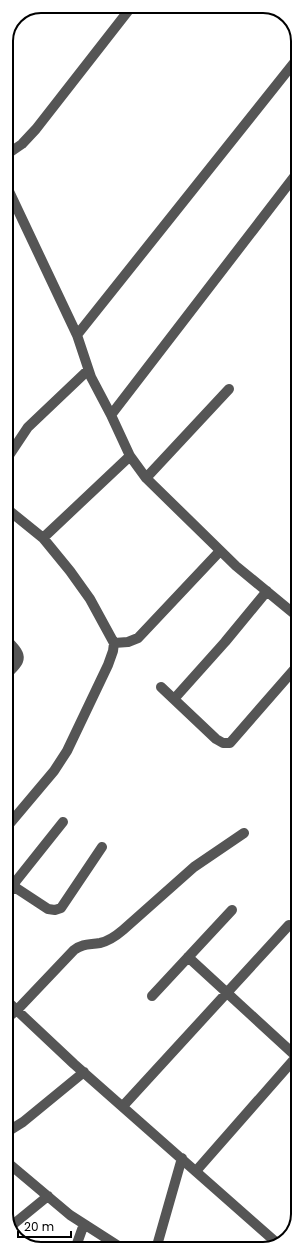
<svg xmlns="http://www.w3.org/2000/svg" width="304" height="1255" viewBox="0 0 304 1255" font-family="Poppins,sans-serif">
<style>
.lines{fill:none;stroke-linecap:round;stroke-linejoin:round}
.minor{stroke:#555;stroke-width:10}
.rim{fill:none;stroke:#000;stroke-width:2}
</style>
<rect width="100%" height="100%" fill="#fff"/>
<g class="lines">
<path class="minor" d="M14,21L20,15
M6,155L22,144L36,129L132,6
M6,185L77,335L91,377L111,415L130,456L146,478L236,566L298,617
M77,335L297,59
M111,415L297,173
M6,460L28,427L88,370
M146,478L229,389
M6,508L43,538L130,456
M6,639C22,656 24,658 6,675
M114,643L128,642L138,638L220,551
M161,687L216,739L223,743H230L298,665
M174,699L225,642L267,591
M6,828L54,771L67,751L108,665L113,651L114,643L90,599L70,571L43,538
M13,886L48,909L55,910L61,908L102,847
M6,897L16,881L63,822
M188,957L298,1058
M152,996L232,910
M7,1001L74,1064L278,1244
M7,1018L17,1010L74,950C84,943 89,945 100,943C109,941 116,936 123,930L194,867L244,833
M123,1106L289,925
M7,1132L23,1122L84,1072
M7,1162L70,1215L123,1249
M196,1171L297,1056
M10,1227L48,1196
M75,1249L84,1224
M156,1249L182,1158"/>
</g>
<path d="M0 0H304V1255H0ZM41 13H263A28 28 0 0 1 291 41V1214A28 28 0 0 1 263 1242H41A28 28 0 0 1 13 1214V41A28 28 0 0 1 41 13Z" fill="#fff" fill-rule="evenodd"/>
<path class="rim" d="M41 13H263A28 28 0 0 1 291 41V1214A28 28 0 0 1 263 1242H41A28 28 0 0 1 13 1214V41A28 28 0 0 1 41 13Z"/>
<path d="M18 1231v6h53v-6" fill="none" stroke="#000000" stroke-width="2"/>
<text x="24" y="1231" font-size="12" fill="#000000" stroke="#ffffff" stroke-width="3" paint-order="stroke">20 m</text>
</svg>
